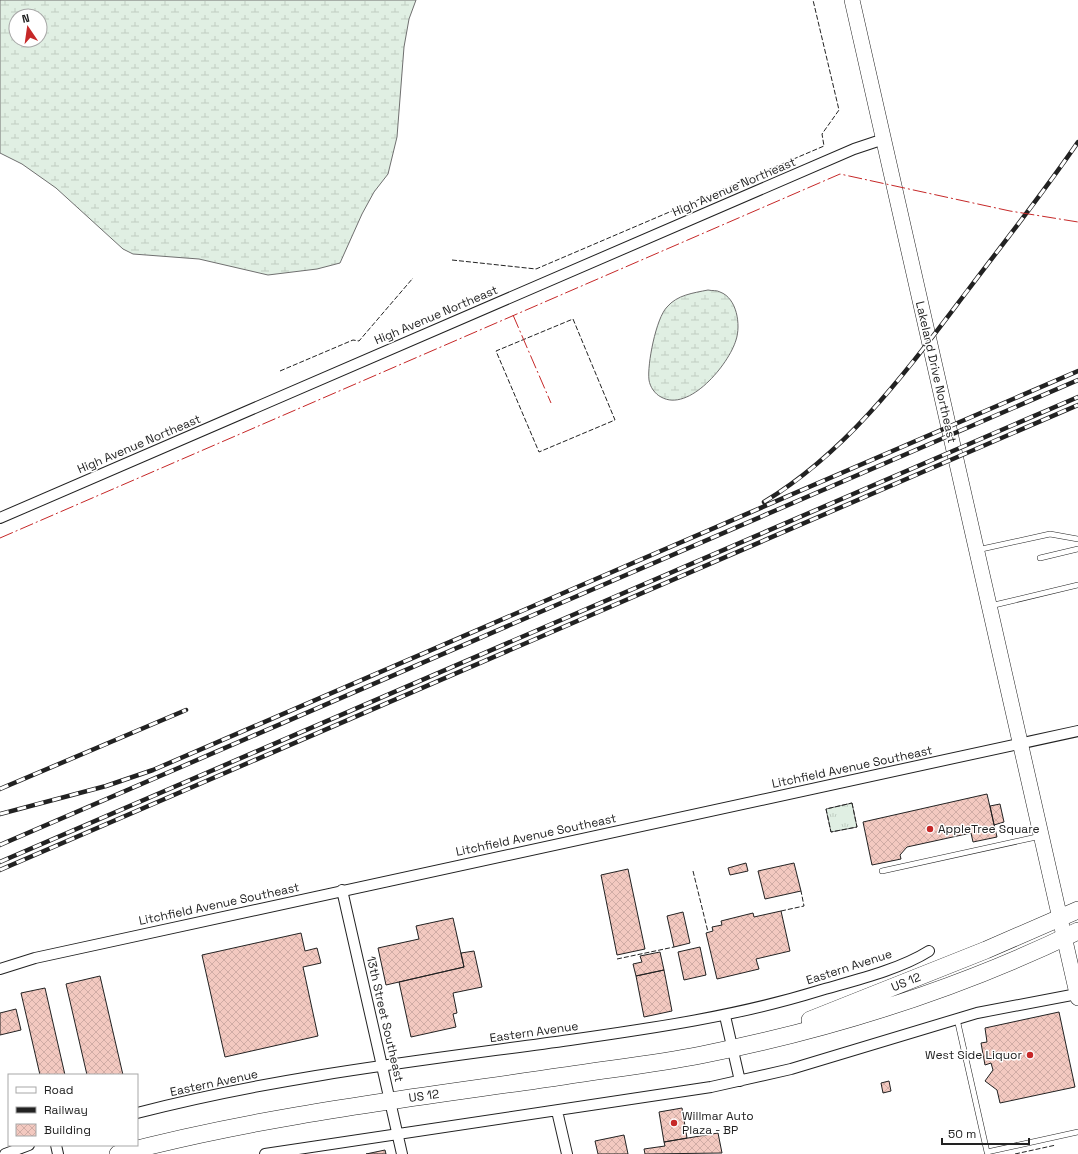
<svg xmlns="http://www.w3.org/2000/svg" width="1078" height="1154" viewBox="0 0 1078 1154" font-family="'Space Grotesk',sans-serif">
<style>
.grass{fill:url(#grass-tufts);stroke:#6f6f6f}
.wetland{fill:url(#wetland-marsh);stroke:#6f6f6f;fill-rule:evenodd}
.building{fill:url(#building-cross-hatch);stroke:#222}
.lines{fill:none;stroke-linecap:round;stroke-linejoin:round}
.service-casing{stroke:#222;stroke-width:6}
.minor-casing{stroke:#222;stroke-width:12}
.secondary-casing{stroke:#222;stroke-width:16}
.trunk-casing{stroke:#222;stroke-width:18}
.service{stroke:#fff;stroke-width:5}
.minor{stroke:#fff;stroke-width:10}
.secondary{stroke:#fff;stroke-width:15}
.trunk{stroke:#fff;stroke-width:17}
.rail-casing{stroke:#222;stroke-width:4.5}
.rail{stroke:#fff;stroke-width:3;stroke-dasharray:9;stroke-linecap:butt}
.fence{stroke:#222;stroke-width:1;stroke-dasharray:5 2;stroke-linecap:butt}
.power{stroke:#c62828;stroke-width:1;stroke-dasharray:14 3 2 3;stroke-linecap:butt}
.poi-dot{fill:#c62828;stroke:#fff;stroke-width:1.5}
.labels{text-anchor:middle;stroke-width:3;stroke-linejoin:round;paint-order:stroke}
.street-label{font-size:12px;fill:#222;stroke:#fff}
.poi-label{font-size:12px;fill:#222;stroke:#fff;text-anchor:start}
</style>
<defs>
<pattern id="grass-tufts" width="24" height="20" patternUnits="userSpaceOnUse"><rect width="24" height="20" fill="#e0efe3"/><path d="M3 7l-1-3M5 7V3M7 7l1-3M15 17l-1-3M17 17v-4M19 17l1-3" fill="none" stroke="#c0cdc2"/></pattern>
<pattern id="wetland-marsh" width="20" height="14" patternUnits="userSpaceOnUse"><rect width="20" height="14" fill="#e0efe3"/><path d="M1 5h8M5 5V1M11 12h8M15 12V8" fill="none" stroke="#c0cdc2"/></pattern>
<pattern id="building-cross-hatch" width="8" height="8" patternUnits="userSpaceOnUse"><rect width="8" height="8" fill="#f3c9c0"/><path d="M0 0l8 8M0 8l8-8" fill="none" stroke="#d0aca5"/></pattern>
</defs>
<rect width="100%" height="100%" fill="#fff"/>
<path class="grass" d="M852,803L857,827L831,832L826,809Z"/>
<path class="wetland" d="M0,0H416L409,19L404,47L397,137L388,174L374,192L362,214L340,263L317,269L268,275L199,259L133,254L123,249L56,188L22,164L0,153ZM16,16H40V40H16Z
M708,290C712,291 717,290 720,292C737,298 741,325 736,340C729,364 689,413 661,397C655,394 650,387 649,380C647,365 656,318 667,307C677,295 693,293 708,290Z"/>
<path class="building" d="M987,794L997,837L973,842L971,833L907,847L900,855L901,859L872,865L863,822Z
M1000,804L1004,822L994,825L990,806Z
M746,863L748,871L730,875L728,868Z
M794,863L801,891L765,899L758,871Z
M628,869L645,949L617,955L601,875Z
M781,911L790,951L756,959L759,969L717,979L706,933L713,931L712,927L722,925L721,921L753,913L754,917Z
M683,912L690,943L674,947L667,916Z
M453,918L464,967L386,985L378,948L419,939L416,926Z
M301,933L305,951L317,948L321,963L303,967L318,1036L225,1057L202,955Z
M700,947L706,975L684,980L678,952Z
M474,951L482,987L453,993L457,1013L453,1014L456,1027L411,1037L399,982L464,967L461,953Z
M660,952L664,970L636,976L633,964L642,962L640,956Z
M664,970L672,1011L644,1017L636,976Z
M100,976L123,1075H87L66,984Z
M45,988L65,1075H40L21,993Z
M16,1009L21,1030L0,1035V1013Z
M1059,1012L1075,1087L1000,1103L997,1090L985,1081L993,1070L991,1063L985,1065L981,1043L987,1042L985,1028Z
M889,1081L891,1091L883,1093L881,1083Z
M682,1108L687,1138L664,1142L659,1112Z
M718,1133L722,1153L645,1154L644,1149L665,1146L664,1142Z
M624,1135L628,1154H598L595,1141Z
M385,1150L386,1154H366Z"/>
<g class="lines">
<g class="service-casing">
<path id="service" d="M977,550L1050,534L1078,539
M1040,558L1078,549
M990,606L1078,585
M882,871L1041,836
M957,1019L987,1152L1078,1132"/>
</g>
<g class="minor-casing">
<path id="minor" d="M0,518L854,149L884,139
M342,890L402,1154
M0,969L35,958L1078,731
M725,1016L740,1081
M557,1111L567,1154
M137,1113C279,1076 426,1060 570,1040C654,1028 737,1016 818,991C852,981 899,970 929,951
M56,1145L58,1154
M5,1154L29,1145
M265,1154L711,1087L791,1069L977,1013L1077,994"/>
</g>
<g class="secondary-casing">
<path id="secondary" d="M852,0L1078,998"/>
</g>
<g class="trunk-casing">
<path id="trunk" d="M810,1020L986,950L1078,910
M118,1154C264,1115 414,1098 564,1076C609,1069 656,1064 701,1055C832,1029 959,989 1078,931"/>
</g>
<use href="#service" class="service"/>
<use href="#minor" class="minor"/>
<use href="#secondary" class="secondary"/>
<use href="#trunk" class="trunk"/>
<g class="rail-casing">
<path id="rail" d="M764,502C850,450 908,369 968,290C1005,241 1043,193 1078,142
M0,789L186,710
M0,814L106,786L153,770L1078,371
M0,845L1078,380
M0,862L1078,397
M0,870L1078,405"/>
</g>
<use href="#rail" class="rail"/>
<path class="fence" d="M452,260L536,269L824,146L822,134L839,110L813,0
M573,319L615,420L539,452L496,351Z
M280,371L353,340L359,341L413,278
M852,803L857,827L831,832L826,809Z
M693,871L708,932
M781,911L804,906L801,891
M617,959L674,947
M1015,1154L1056,1145"/>
<path class="power" d="M513,315L551,403
M0,538L840,174L1010,211L1078,222"/>
</g>
<g class="poi-dot">
<circle cx="930" cy="829" r="4"/>
<circle cx="1030" cy="1055" r="4"/>
<circle cx="674" cy="1123" r="4"/>
</g>
<g class="labels">
<g class="street-label">
<text transform="translate(734 187) rotate(-23)" y="4">High Avenue Northeast</text>
<text transform="translate(436 315) rotate(-23)" y="4">High Avenue Northeast</text>
<text transform="translate(936 372) rotate(77)" y="4">Lakeland Drive Northeast</text>
<text transform="translate(139 444) rotate(-23)" y="4">High Avenue Northeast</text>
<text transform="translate(852 767) rotate(-12)" y="4">Litchfield Avenue Southeast</text>
<text transform="translate(536 835) rotate(-12)" y="4">Litchfield Avenue Southeast</text>
<text transform="translate(219 904) rotate(-12)" y="4">Litchfield Avenue Southeast</text>
<text transform="translate(849 967) rotate(-18)" y="4">Eastern Avenue</text>
<text transform="translate(906 982) rotate(-22)" y="4">US 12</text>
<text transform="translate(385 1019) rotate(77)" y="4">13th Street Southeast</text>
<text transform="translate(534 1032) rotate(-8)" y="4">Eastern Avenue</text>
<text transform="translate(214 1083) rotate(-12)" y="4">Eastern Avenue</text>
<text transform="translate(424 1096) rotate(-8)" y="4">US 12</text>
</g>
<g class="poi-label">
<text x="938" y="833">AppleTree Square</text>
<text x="1022" y="1059" text-anchor="end">West Side Liquor</text>
<text x="682" y="1120">Willmar Auto<tspan x="682" dy="14">Plaza - BP</tspan></text>
</g>
</g>
<rect x="8" y="1074" width="130" height="72" fill="#ffffff" stroke="#a7a7a7"/>
<rect x="16" y="1087" width="20" height="6" fill="#ffffff" stroke="#a7a7a7"/>
<text x="44" y="1094" font-size="12" fill="#222222">Road</text>
<rect x="16" y="1107" width="20" height="6" fill="#222222" stroke="#a7a7a7"/>
<text x="44" y="1114" font-size="12" fill="#222222">Railway</text>
<rect x="16" y="1124" width="20" height="12" fill="url(#building-cross-hatch)" stroke="#a7a7a7"/>
<text x="44" y="1134" font-size="12" fill="#222222">Building</text>
<g transform="translate(28 28) rotate(347)"><circle r="19" fill="#ffffff" stroke="#a7a7a7"/>
<path d="M0-3L7 15L0 10L-7 15Z" fill="#c62828"/>
<text y="-6" font-size="11" font-weight="bold" text-anchor="middle" fill="#222222">N</text>
</g>
<path d="M942 1138v6h87v-6" fill="none" stroke="#222222" stroke-width="2"/>
<text x="948" y="1138" font-size="12" fill="#222222" stroke="#ffffff" stroke-width="3" paint-order="stroke">50 m</text>
</svg>
